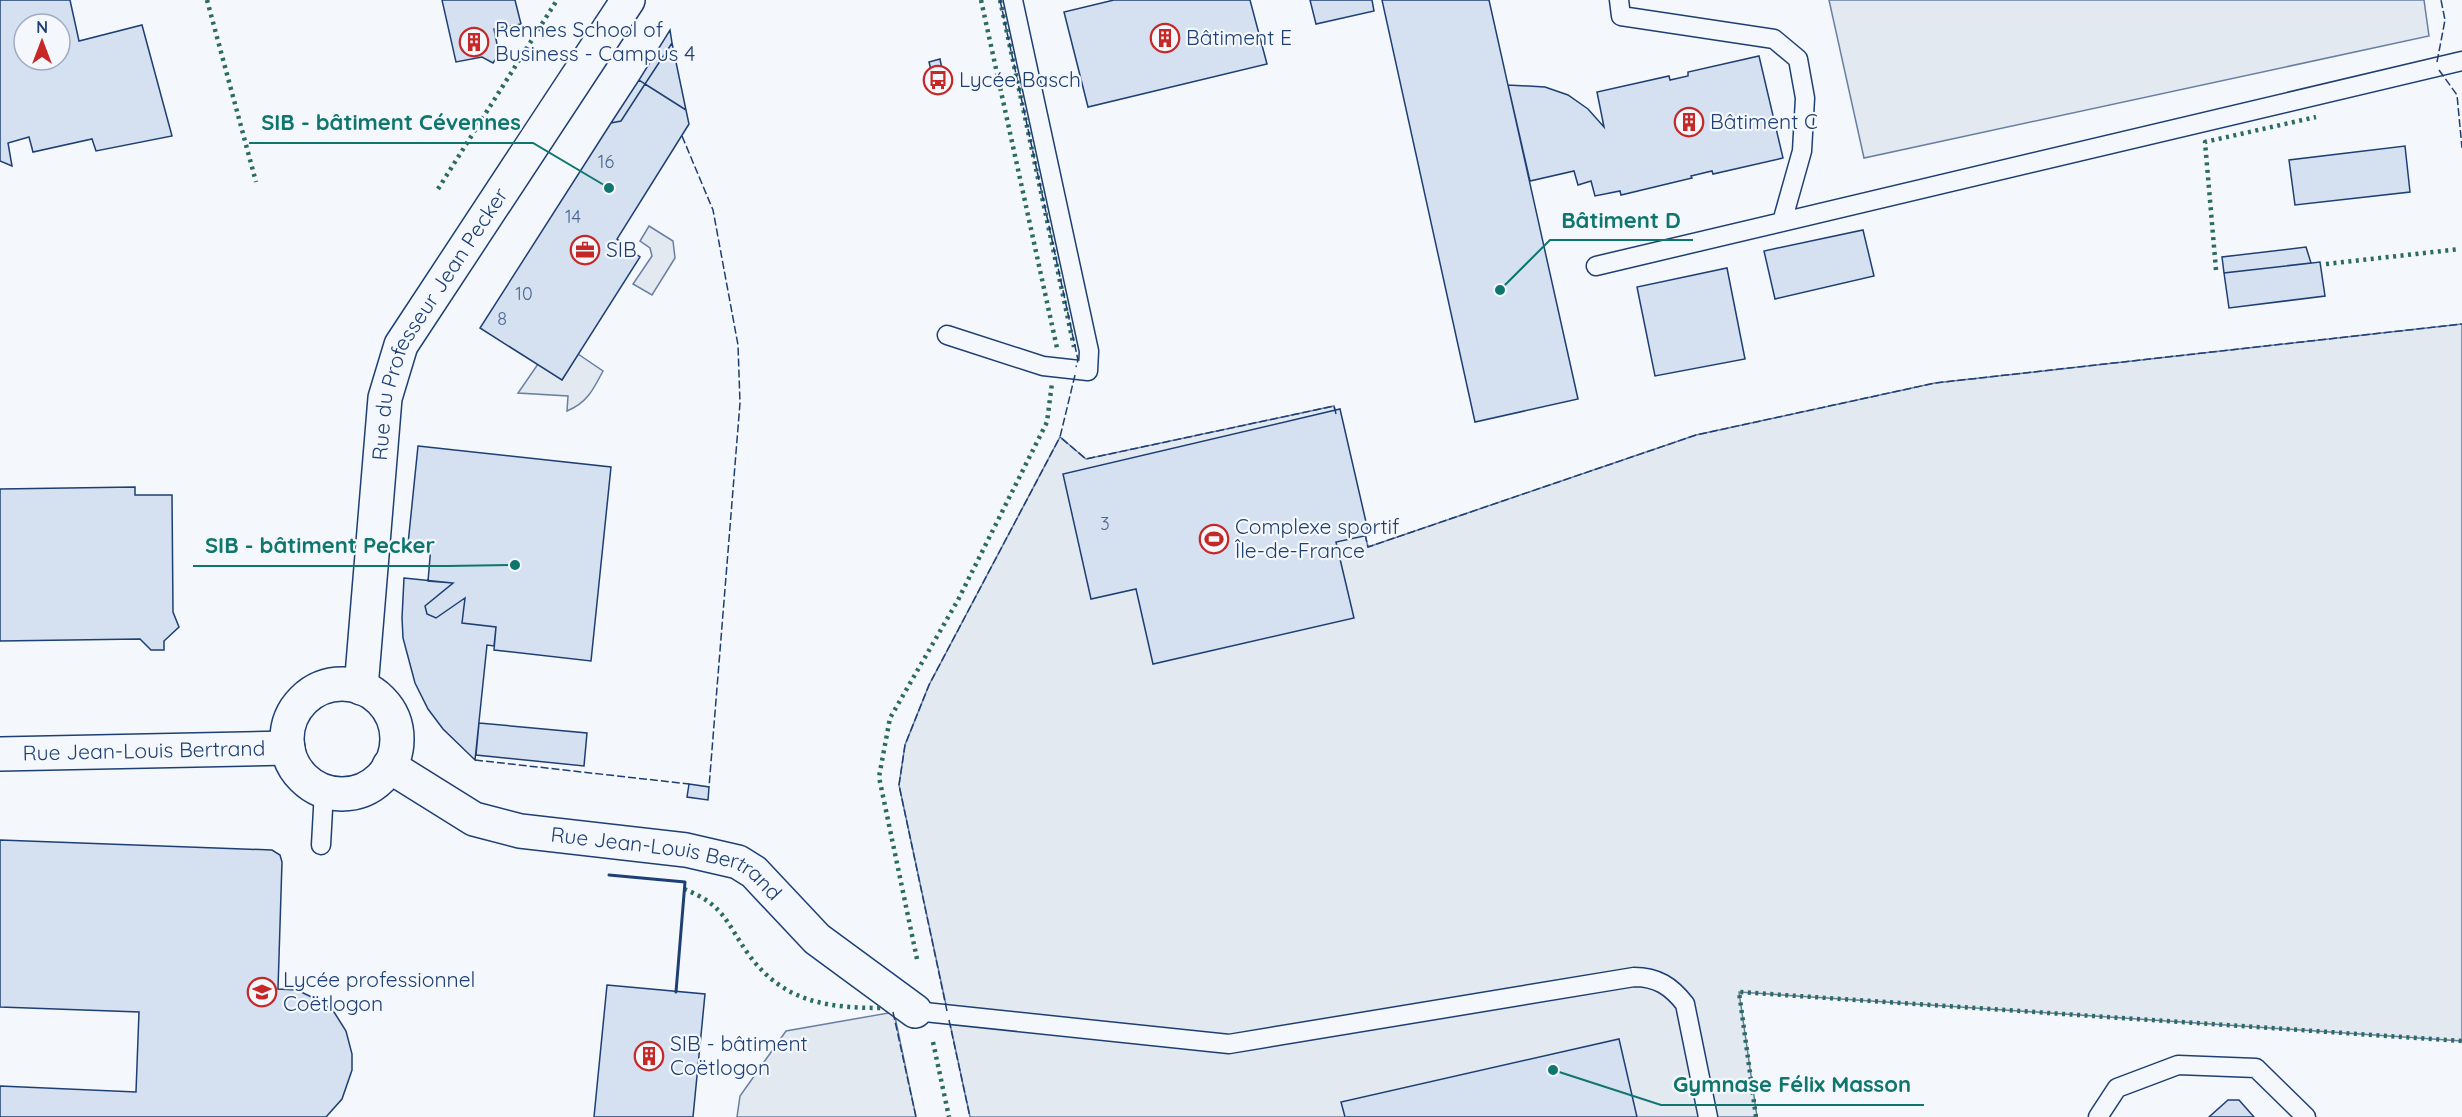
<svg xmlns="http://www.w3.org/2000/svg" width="2462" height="1117" viewBox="0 0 2462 1117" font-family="Quicksand,sans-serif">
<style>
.green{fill:#e3e9f0;stroke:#687fa3;stroke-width:1.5}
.building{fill:#d5e0f0;stroke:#1d3f73;stroke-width:1.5;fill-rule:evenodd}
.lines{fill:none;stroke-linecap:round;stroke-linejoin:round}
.lane-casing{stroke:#1d3f73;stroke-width:21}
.street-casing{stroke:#1d3f73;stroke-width:36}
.lane{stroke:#f4f7fb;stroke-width:18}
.street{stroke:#f4f7fb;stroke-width:33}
.hedge{stroke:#2c6c60;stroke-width:4.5;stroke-dasharray:3 4.5;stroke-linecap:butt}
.fence{stroke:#1d3f73;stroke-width:1.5;stroke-dasharray:8 3;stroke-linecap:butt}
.wall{stroke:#1d3f73;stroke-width:3}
.labels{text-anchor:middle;stroke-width:4.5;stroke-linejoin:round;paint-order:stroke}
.number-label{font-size:18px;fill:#4b6792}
.poi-label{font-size:21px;fill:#1d3f73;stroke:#f4f7fb;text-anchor:start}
.street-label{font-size:21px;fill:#1d3f73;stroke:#f4f7fb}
.leader{fill:none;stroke:#0f766e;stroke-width:2}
.callout-dot{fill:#0f766e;stroke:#f4f7fb;stroke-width:2}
.callout-label{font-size:22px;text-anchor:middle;font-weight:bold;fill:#0f766e;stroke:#f4f7fb;stroke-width:4.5;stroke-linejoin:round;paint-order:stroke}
</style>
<rect width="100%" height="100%" fill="#f4f7fb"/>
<path class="green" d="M1829,0H2424L2429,36L1864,158Z
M649,226L673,241L675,258L652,295L633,284L652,256L650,248L640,241Z
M2462,324V1041L1739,992L1757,1117H970L899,785L905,745L929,685L1060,437L1086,459L1334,406L1368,547L1696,435L1935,383Z
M578,354L603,371C593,390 587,403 567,411L568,396L518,393L538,364L562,380Z
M894,1012L916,1117H737L740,1096L786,1031Z"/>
<path class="building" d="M0,0H70L79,41L142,25L172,136L96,151L92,139L33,152L29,137L8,143L12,166L0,161ZM24,24H60V60H24Z
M442,0H515L521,24L494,29L499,54L493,63L482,57L456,62Z
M1114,0H1250L1267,64L1088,107L1064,12Z
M1310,0H1372L1374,11L1316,24Z
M1382,0H1489L1578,399L1475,422Z
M670,30L672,43L645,84L639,80Z
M672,43L686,110L645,84Z
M1759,56L1783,158L1713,174L1712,171L1691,176L1692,178L1621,195L1620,191L1595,196L1591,181L1578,185L1574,171L1530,181L1508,85L1545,87L1568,95L1588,109L1604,127L1597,92L1669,76L1670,80L1688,76V72Z
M940,59L945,84L935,86L929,62Z
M639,80L645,84L621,121L611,123Z
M645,84L686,110L689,124L617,239L640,257L562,380L480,328L611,123L621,121Z
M2405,146L2410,192L2295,205L2289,160Z
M1863,230L1874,276L1775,299L1764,251Z
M2306,247L2311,263L2224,273L2222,257Z
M2320,262L2325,296L2229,308L2224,273Z
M1727,268L1745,359L1655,376L1637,287Z
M1340,409L1369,535L1336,542L1354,618L1153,664L1136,589L1091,599L1063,474Z
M418,446L611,467L591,661L494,650L496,627L462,623L465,598L436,618L427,614L425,606L453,583L428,581L431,546L408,544Z
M135,487V495H172L173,612L179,627L164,641V650H151L140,639L0,641V489Z
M404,578L453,583L425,606L427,614L436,618L465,598L462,623L496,627L494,646L487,645L475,760L443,729L428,709L415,683L403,638L402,618Z
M479,723L587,733L584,766L476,755Z
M689,784L709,787L708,800L687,797Z
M0,840L272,850L280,855L282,862L278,989L297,990L322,1002L334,1012L346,1031L352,1054V1070L342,1099L326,1117H0V1086L136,1092L139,1012L0,1007Z
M607,985L705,994L693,1117H594Z
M1619,1039L1637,1117H1345L1341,1102Z
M2228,1100H2239L2254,1117H2209Z"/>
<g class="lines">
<g class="lane-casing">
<path id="lane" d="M1619,0L1621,16L1774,39L1798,59L1805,98L1802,151L1782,222
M1596,266L2462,61
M947,335L1043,366L1088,371L1089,351L1013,0
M321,845L324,791
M915,1011L1229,1044L1634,977C1657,977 1671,986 1685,1004L1708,1117
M2098,1117L2117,1088L2178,1065L2256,1068L2306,1117"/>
</g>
<g class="street-casing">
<g id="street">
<circle cx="342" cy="739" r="55"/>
<path id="s1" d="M361,688L385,398L401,345L628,0"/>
<path id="s2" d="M0,754L288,748"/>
<path id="s3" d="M389,766L474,819L520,831L686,850L738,862L754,872L817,939L915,1011"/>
</g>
</g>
<use href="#lane" class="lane"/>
<use href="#street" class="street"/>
<path class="hedge" d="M207,0L256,182
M981,0L1057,348
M1000,0L1074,347
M438,189L557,0
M2326,264L2460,249
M2216,270L2205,142L2316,117
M684,889C725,905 726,923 749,955C784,1003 829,1008 883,1008
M917,959L879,777L890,718L958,600L1047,422L1052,383
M933,1042L949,1117
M1756,1117L1739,992L2462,1041"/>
<path class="fence" d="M1000,0L1078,360L1076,367
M2437,62L2445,20L2441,0
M2439,70L2457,95L2462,148
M682,136L713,210L738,345L740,403L709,787
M1075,375L1060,437L1086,459L1334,406L1336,414
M1365,534L1368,547L1696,435L1935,383L2462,324
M475,760L689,784
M947,1011L899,785L905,745L929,685L1060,437
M893,1012L916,1117
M949,1020L970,1117"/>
<path class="wall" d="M609,875L685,882L676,992"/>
</g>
<defs>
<g id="building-ring" transform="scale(1.5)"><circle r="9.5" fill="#f4f7fb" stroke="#c62828" stroke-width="1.5"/><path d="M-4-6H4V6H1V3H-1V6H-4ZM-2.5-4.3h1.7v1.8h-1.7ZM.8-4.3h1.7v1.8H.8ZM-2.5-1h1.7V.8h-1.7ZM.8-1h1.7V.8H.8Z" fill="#c62828"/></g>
<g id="bus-ring" transform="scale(1.5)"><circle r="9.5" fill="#f4f7fb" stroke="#c62828" stroke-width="1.5"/><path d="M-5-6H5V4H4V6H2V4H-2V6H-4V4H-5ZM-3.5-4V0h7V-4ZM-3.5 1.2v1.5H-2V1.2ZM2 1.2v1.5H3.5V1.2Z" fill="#c62828"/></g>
<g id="office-ring" transform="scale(1.5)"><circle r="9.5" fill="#f4f7fb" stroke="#c62828" stroke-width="1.5"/><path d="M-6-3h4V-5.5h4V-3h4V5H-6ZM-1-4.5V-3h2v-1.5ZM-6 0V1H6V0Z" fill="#c62828"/></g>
<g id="stadium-ring" transform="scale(1.5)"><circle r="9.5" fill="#f4f7fb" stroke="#c62828" stroke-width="1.5"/><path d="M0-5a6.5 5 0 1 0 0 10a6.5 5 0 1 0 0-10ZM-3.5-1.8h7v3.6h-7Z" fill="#c62828"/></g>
<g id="school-ring" transform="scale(1.5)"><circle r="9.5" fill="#f4f7fb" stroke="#c62828" stroke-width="1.5"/><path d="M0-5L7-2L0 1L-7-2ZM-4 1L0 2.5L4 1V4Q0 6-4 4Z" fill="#c62828"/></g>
</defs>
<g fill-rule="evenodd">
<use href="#building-ring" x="1165" y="38"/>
<use href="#building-ring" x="474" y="42"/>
<use href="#bus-ring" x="938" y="80"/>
<use href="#building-ring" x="1689" y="122"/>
<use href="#office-ring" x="585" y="250"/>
<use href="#stadium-ring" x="1214" y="539"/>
<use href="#school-ring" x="262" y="992"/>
<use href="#building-ring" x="649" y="1056"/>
</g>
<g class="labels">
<g class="number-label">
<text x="606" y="168">16</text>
<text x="573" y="223">14</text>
<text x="524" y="300">10</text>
<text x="502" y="325">8</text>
<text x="1105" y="530">3</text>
</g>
<g class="poi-label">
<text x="495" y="37">Rennes School of<tspan x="495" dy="24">Business - Campus 4</tspan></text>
<text x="1186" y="45">Bâtiment E</text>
<text x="959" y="87">Lycée Basch</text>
<text x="1710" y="129">Bâtiment C</text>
<text x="606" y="257">SIB</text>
<text x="1235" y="534">Complexe sportif<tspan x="1235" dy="24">Île-de-France</tspan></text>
<text x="283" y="987">Lycée professionnel<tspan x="283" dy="24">Coëtlogon</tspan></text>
<text x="670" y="1051">SIB - bâtiment<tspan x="670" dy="24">Coëtlogon</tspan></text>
</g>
<g class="street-label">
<text dy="7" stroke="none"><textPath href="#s1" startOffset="380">Rue du Professeur Jean Pecker</textPath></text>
<text dy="7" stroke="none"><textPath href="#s2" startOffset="144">Rue Jean-Louis Bertrand</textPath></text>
<text dy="7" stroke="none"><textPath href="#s3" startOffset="300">Rue Jean-Louis Bertrand</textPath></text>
</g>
</g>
<path class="leader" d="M609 188L533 143H249M1500 290L1550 240H1693M515 565L447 566H193M1553 1070L1661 1105H1924"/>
<g class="callout-dot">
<circle cx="609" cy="188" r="6"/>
<circle cx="1500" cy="290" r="6"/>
<circle cx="515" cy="565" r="6"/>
<circle cx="1553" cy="1070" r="6"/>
</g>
<g class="callout-label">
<text x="391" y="130">SIB - bâtiment Cévennes</text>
<text x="1621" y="228">Bâtiment D</text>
<text x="320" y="553">SIB - bâtiment Pecker</text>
<text x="1792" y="1092">Gymnase Félix Masson</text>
</g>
<g transform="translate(42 42)"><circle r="28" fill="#f4f7fb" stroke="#9eadc5" stroke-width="1.5"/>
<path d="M0-4.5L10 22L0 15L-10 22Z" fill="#c62828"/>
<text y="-9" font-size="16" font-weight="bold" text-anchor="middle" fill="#1d3f73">N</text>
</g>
</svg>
